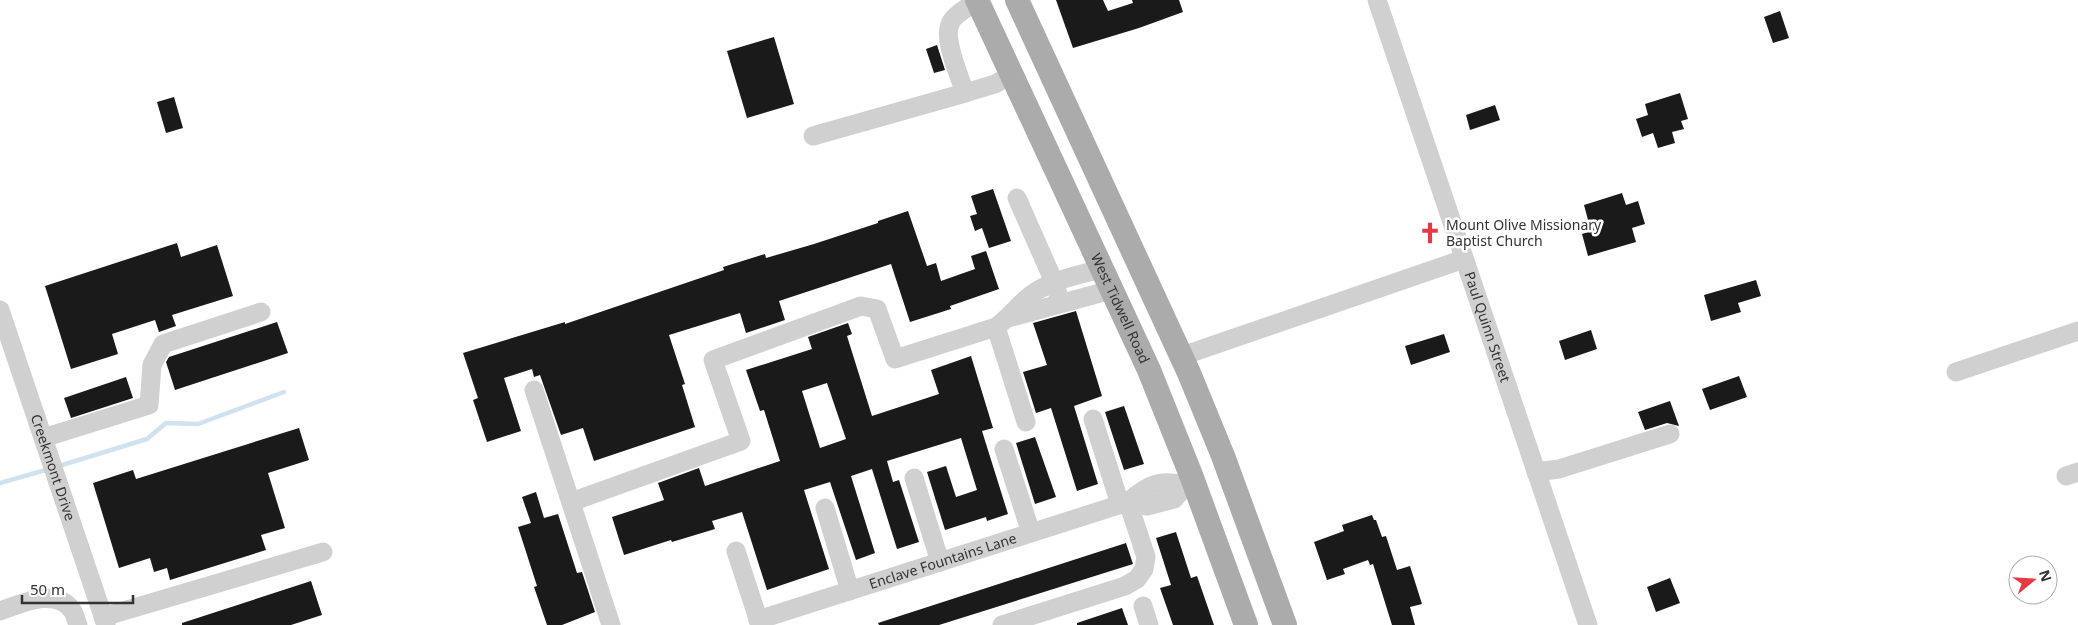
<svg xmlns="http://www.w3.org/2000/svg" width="2078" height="625" viewBox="0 0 2078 625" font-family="'Noto Sans',sans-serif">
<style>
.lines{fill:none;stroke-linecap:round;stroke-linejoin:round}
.stream{stroke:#cfe2ee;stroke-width:4.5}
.building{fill:#1a1a1a;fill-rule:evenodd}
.minor{stroke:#d0d0d0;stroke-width:19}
.major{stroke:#ababab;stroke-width:24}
.labels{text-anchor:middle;stroke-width:5;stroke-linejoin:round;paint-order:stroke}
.poi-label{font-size:14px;fill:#333;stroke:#fff;text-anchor:start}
.street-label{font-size:14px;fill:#333;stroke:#fff}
</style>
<rect width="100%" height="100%" fill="#fff"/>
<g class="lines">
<path class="stream" d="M59,466L147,439L166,423L198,424L284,392
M0,483L49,469"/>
</g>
<path class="building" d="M1056,0H1103L1108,11L1133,3L1132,0H1179L1183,12L1139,28L1073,48Z
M1780,11L1789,38L1773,43L1764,17Z
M774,37L794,104L747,118L727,51Z
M937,45L945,70L934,73L926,49Z
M1680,93L1688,119L1681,121L1684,129L1672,132L1675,143L1658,148L1653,133L1642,137L1636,119L1648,115L1645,104Z
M174,97L183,128L166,133L157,102Z
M1495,105L1500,120L1470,130L1466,115Z
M993,189L1011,241L989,248L982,228L975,231L970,216L977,214L971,196Z
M1622,193L1626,205L1638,201L1645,224L1632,228L1636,242L1588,256L1582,234L1591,231L1584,205Z
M908,211L927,266L936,263L941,281L975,269L971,256L986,251L999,289L950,306L951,309L910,322L891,264L779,301L785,320L746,333L740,313L669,335L685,384L682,385L695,427L594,461L583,428L561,435L540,375L534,377L532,369L504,378L521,431L487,442L473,400L478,398L463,353L565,322V324L724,270L723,267L765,254L766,258L814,244L878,223V221Z
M177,243L181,257L217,245L233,296L172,315L176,326L159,332L155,320L112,334L118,354L71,369L45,286Z
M1756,280L1761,296L1738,303L1741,312L1711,321L1704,295Z
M1076,311L1102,396L1074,406L1098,484L1077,491L1051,408L1036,413L1023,372L1047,365L1033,323Z
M277,322L288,353L175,390L166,362L169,357Z
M848,323L852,334L847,336L872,416L939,394L931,370L971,356L993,428L982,431L1008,514L987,521L986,517L945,530L927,472L946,466L956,497L977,490L961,438L887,461L893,482L899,480L919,542L897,549L872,469L851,476L875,553L856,560L830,482L804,490L829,569L767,590L742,512L712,521L715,529L672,542L671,540L624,555L612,517L664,500L658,483L699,468L705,486L780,461L764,410L760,411L746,370L812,349L808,337ZM827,383L846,439L820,448L802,391Z
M1591,330L1597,349L1565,360L1559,341Z
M1444,334L1450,352L1411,365L1405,346Z
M1739,376L1747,397L1710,410L1702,389Z
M126,377L133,398L71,418L64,398Z
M1670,401L1679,426L1667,423L1645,430L1638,412Z
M1124,406L1144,464L1124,470L1105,412Z
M299,428L309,460L268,473L285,528L261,535L266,550L170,580L167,568L154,572L150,558L119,568L93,483L133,470L136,479Z
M1035,437L1056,497L1035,504L1016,443Z
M536,492L544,518L558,514L577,573L582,572L595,612L562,625H547L534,587L537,586L518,527L531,523L522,497Z
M1372,515L1374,520H1376L1382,537L1386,536L1397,570L1410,566L1422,604L1410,607L1415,625H1392L1373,564L1370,565L1368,560L1343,569L1345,574L1327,580L1314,542L1344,531L1342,525Z
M1176,532L1191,578L1197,576L1214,625H1173L1160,588L1171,585L1156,538Z
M1126,543L1133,564L939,625H879L878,623Z
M1670,578L1680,603L1656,612L1647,587Z
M311,581L322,615L291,625H182V623Z
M1122,608L1128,625H1077V623Z"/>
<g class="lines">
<g class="minor">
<path id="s1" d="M1377,0L1588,625"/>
<path d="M977,1C969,7 954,14 950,24C943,40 960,77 965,93L995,84L1011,75"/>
<path d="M813,136L965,93"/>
<path d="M1017,198L1054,282L1061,303"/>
<path id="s2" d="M0,310L106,625"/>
<path d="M1008,318L1111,290"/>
<path d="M996,327L1026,422"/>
<path d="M1182,356L1464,259"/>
<path d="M1956,372L2078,331"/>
<path d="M534,390L611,625"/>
<path d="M1093,419L1120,504"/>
<path d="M43,438L149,405L152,365L163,344L261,312"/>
<path d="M1004,449L1031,533"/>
<path d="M1536,472L1559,469L1670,434"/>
<path d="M2066,476L2078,472"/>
<path d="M914,478L940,562"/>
<path d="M571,502L741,441L713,360L861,306L877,309L895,359L996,327C1007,319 1015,309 1025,300C1045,281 1075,276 1101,269"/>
<path d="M1128,502L1147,506L1174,499L1186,485L1193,483"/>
<path d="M825,508L850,591"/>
<path d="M736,551L760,625"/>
<path d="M1143,606L1149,625"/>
<path d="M0,611C20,604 56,587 72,610C75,614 76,620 78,625"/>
<path d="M103,617L323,552"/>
<path id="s3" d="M758,620L1128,502C1148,484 1160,479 1186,485"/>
<path d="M1002,625L1125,586L1137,579L1144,569L1146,557L1128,502"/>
</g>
<g class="major">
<path id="s4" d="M977,0L1149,370L1191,475L1246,625"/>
<path d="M1017,0L1189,373L1223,456L1285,625"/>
</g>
</g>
<defs>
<g id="church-bare" transform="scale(1.725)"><path d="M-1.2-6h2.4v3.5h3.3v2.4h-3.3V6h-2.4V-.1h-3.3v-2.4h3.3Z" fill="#e63946" stroke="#fff" stroke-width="2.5" paint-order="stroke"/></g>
</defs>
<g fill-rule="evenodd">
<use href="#church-bare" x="1430" y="233"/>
</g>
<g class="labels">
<g class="poi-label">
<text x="1446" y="230">Mount Olive Missionary<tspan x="1446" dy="16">Baptist Church</tspan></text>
</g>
<g class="street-label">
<text dy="5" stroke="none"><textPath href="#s4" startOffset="340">West Tidwell Road</textPath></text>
<text dy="5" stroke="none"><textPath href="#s1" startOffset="345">Paul Quinn Street</textPath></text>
<text dy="5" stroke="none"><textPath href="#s2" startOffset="166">Creekmont Drive</textPath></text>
<text dy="5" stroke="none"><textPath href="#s3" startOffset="194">Enclave Fountains Lane</textPath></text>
</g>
</g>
<g transform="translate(2033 580) rotate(72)"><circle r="24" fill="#ffffff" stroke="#adadad"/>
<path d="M0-4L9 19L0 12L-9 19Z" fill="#e63946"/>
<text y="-8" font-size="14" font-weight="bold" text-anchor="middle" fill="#333333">N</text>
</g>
<path d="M22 595v8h111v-8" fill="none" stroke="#333333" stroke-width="2.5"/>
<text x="30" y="595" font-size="15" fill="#333333" stroke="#ffffff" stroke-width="4" paint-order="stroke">50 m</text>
</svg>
